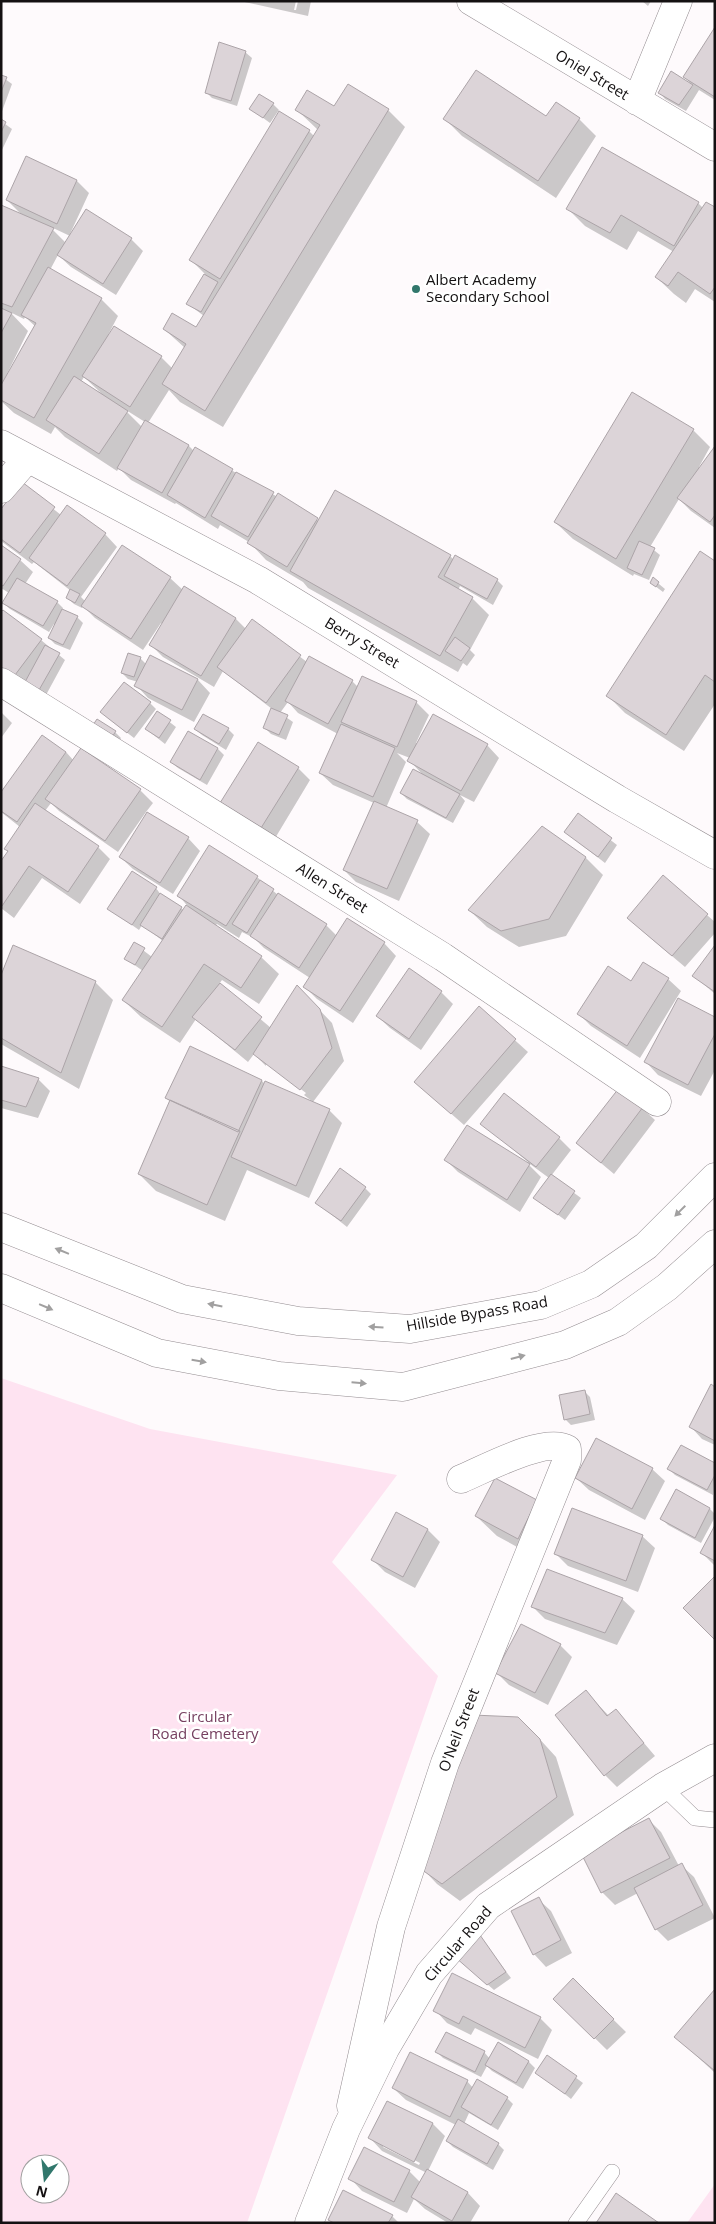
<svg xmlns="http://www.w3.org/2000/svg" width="716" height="2224" viewBox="0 0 716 2224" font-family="'Open Sans',sans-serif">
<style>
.green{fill:#fee3f1;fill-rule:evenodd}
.shadow{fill:#0003;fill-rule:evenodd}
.building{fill:#dcd4d8;stroke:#aca4a8}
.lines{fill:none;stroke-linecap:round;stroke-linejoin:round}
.service-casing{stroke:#938c90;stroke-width:16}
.minor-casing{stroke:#938c90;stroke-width:29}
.tertiary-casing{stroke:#938c90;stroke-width:29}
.secondary-casing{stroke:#938c90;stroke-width:29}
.service{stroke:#fff;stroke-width:15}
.minor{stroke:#fff;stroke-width:28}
.tertiary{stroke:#fff;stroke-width:28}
.secondary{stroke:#fff;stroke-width:28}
.oneway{fill:#a1a0a0}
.poi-dot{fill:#31776c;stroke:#fff;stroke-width:2}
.labels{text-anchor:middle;stroke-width:5;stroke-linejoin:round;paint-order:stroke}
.street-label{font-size:15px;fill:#141112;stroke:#fff}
.poi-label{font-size:15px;fill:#141112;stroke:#fff;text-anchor:start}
.park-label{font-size:15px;fill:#774161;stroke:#fff}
</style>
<rect width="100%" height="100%" fill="#fefafc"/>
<path class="green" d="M1,1378L150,1429L397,1475L332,1562L438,1676L247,2223H1ZM30,2164H60V2194H30Z
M715,2184V2223H687Z"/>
<path class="shadow" d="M240,1H296L294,10H296L298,1H311L308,16Z
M642,1H651L648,6Z
M715,30V100L699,90L686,111L665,99L659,92L671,73L693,87L684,76Z
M245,52L252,58L237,106L212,98L206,92Z
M1,76L12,84L1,114Z
M273,104L279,110L270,123L251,109Z
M335,108L388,110L405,127L223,427L180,402L169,390L148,423L189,446L194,451L195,449L319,521L450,556L454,560L497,580L503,586L493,605L460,586L458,590L472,598L489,615L470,650L475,655L467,666L463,663L458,672L308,588L303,582L266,560L249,542L220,525L218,529L176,503L175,504L131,480L119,468L117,471L65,437L55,427L51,434L14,413L1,401V206L22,215L7,200L27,158L77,181L89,193L70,234L131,239L143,251L116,295L71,267L58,255L50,270L101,299L118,316L108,335L161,357L173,369L185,348L164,329H196L204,316L188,304L205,274L191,260L309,131L314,136L318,130L297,110ZM51,227L70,236L66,243L51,228ZM10,312L24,319L25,317L36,327L8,375L7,374L28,331ZM84,377L101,393L81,382ZM126,410L145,422L142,427L126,411Z
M445,119H579L596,136L556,198L462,136Z
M1,121L12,129L1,152Z
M698,203L703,208L715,209V302L695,289L686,303L674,294L656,277L674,252L638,231L627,250L585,226L568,209Z
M693,430L710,447L699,467L701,468L715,448V528L691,511L679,499L650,547L660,555L649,580L634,574L633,576L573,539L555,522Z
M22,484L61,515L67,507L105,534L117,547L81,597L86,602L170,578L183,590L236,619L246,629L252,621L307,662L352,681L358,687L362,678L416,702L429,715L416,743L487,745L499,758L474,802L460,795L465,801L453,823L407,799L401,793L422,774L409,760L410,758L397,753L406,762L386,808L417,822L430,834L399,901L356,882L344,870L374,803L333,785L320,773L338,734L298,713L288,702L280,713L293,722L286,740L271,734L264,727L272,709L223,671L214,687L163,657L151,645L163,624L161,623L143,650L95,618L83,606L82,608L74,604L67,598L71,591L34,562L32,564L1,541V511Z
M1,547L20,560L33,572L25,584L57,602L63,608L62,610L77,617L83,623L70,650L55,644L49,638L56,625L54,624L49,632L10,609L3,603L9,593L1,588Z
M715,562V704L684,751L625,713L608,696Z
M653,579L665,589L663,592L651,583Z
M41,640L65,660L46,695L1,673Z
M151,656L198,680L210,693L194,722L148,698L136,685L138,682L128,679L122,673L140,658L147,665Z
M150,703L156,709L134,738L108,718Z
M1,712L12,723L1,738Z
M158,713L176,727L165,744L146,729Z
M195,729H228L234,735L226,750L202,735Z
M115,732L121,738L116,746L99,734Z
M188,733L218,749L224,755L207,785L178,768L171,762Z
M82,750L140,790L153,803L146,812L188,838L200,851L173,894L133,869L120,857L148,814L146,812L118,852L59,811L51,803L45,811L98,847L110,859L80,904L42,878L14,918L1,908V863L9,852L5,849L20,827L1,812V795L66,752L74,761Z
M298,768L310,780L274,840L234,815Z
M578,815L617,845L605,863L565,832Z
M542,828L586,858L603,875L566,936L519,947L487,927L469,910Z
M257,877L278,895L326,925L337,936L384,943L396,956L353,1023L317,999L305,987L310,978L264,948L254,938L242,932L239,938L217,924L215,926L261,957L279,974L259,1004L222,980L219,984L271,1028L309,999L332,1023L344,1061L313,1102L304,1095L306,1093L266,1063V1066L254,1054L248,1062L196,1019L180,1043L141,1017L123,1000L143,971L126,959L135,944L152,957L163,941L142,925L139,930L109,909L156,888L161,895L184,910H191L179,896Z
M663,877L715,922V933L685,967L641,930Z
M715,948V994L694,976Z
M1,978L95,982L113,1000L79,1089L1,1044Z
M668,979L681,991L640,1058L591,1026L579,1014L632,982Z
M441,992L453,1004L421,1050L390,1028L377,1016Z
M479,1008L528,1052L464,1125L415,1082Z
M715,1019V1070L701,1096L658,1075L646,1062Z
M1,1067L38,1079L50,1091L38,1118L1,1108Z
M262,1081L265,1084L329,1110L342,1123L309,1198L247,1170L225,1221L156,1191L139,1174L171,1102L166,1098Z
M642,1108L655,1120L614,1174L577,1143Z
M482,1123L559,1138L571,1150L551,1176L581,1198L565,1220L535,1198L549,1178L530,1164L529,1165L541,1177L520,1212L458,1172L446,1160L527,1164L528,1162Z
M365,1188L371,1194L347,1227L317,1203Z
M715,1388V1445L702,1439L690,1426Z
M584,1391L590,1397L595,1420L571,1425L565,1419Z
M715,1464L713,1495L675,1475L669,1469Z
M652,1469L665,1481L645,1520L589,1490L576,1478Z
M537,1501L557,1522L539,1559L497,1536L476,1516Z
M710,1509L715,1514V1517L701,1543L668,1525L662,1519Z
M397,1514L428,1530L440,1542L415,1588L385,1572L373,1560Z
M715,1527V1566L701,1552Z
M642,1536L655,1548L638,1592L568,1566L556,1554Z
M548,1571L622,1599L635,1611L617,1645L545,1619L533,1607Z
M560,1645L572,1657L548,1705L509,1685L497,1673Z
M586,1692L609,1716L616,1710L655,1756L617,1787L605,1775Z
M536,1735L556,1757L574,1815L460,1901L437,1884L420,1866Z
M649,1820L661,1832L679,1866L681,1865L694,1877L715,1918L668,1941L656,1929L638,1893L615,1905L602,1892L582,1854Z
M538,1899L551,1911L572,1953L546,1967L534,1954Z
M480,1937L511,1978L494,1990L456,1957Z
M573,1980L626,2032L607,2050L555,1999Z
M715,1991V2073L676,2037Z
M435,2010L540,2018L552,2030L538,2059L475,2028L471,2035L447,2023Z
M498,2044L529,2062L535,2068L523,2089L492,2071L487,2066L481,2077L443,2058L437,2052H484L490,2059Z
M548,2057L583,2083L571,2099L537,2072Z
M467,2081L473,2088L507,2098L513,2104L498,2130L469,2113L464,2124L498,2144L504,2150L493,2170L453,2147L447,2141L456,2125L406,2100L393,2088Z
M388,2102L433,2124L445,2136L428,2171L468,2193L480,2206L470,2223H448L425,2209L414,2199L407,2213L362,2191L350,2178L409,2171L421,2183L427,2173L382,2151L370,2138ZM383,2144L420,2163L419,2165L383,2147Z
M392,2216L399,2223H333L330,2220Z"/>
<path class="building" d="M715,27V97L683,77Z
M219,42L246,51L231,101L205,93Z
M476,70L546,116L556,102L580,118L538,181L443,119Z
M671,71L693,85L679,105L658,93Z
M1,75L7,77L1,92Z
M348,84L389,109L205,411L162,384L186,344L163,329L172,313L196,327L320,125L295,110L307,90L334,106Z
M259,94L274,103L263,118L249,109Z
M279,111L310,130L220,279L189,260Z
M1,119L6,122L1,132Z
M602,147L699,202L674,246L621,215L610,233L566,209Z
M26,156L77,180L57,224L6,200Z
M706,202L715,207V287L710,294L678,272L668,286L655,277Z
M1,205L54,228L12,307L1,303Z
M86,209L132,238L103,284L57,255Z
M48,267L102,298L34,418L1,400V385L36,323L21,315Z
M204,274L218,282L201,312L186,304Z
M1,308L12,313L1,333Z
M114,326L162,356L130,407L82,376Z
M74,376L128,411L99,454L46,420Z
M632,392L694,429L616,559L554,522Z
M145,420L189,445L162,493L117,468Z
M715,446V515L710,522L677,498Z
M195,447L233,469L205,518L167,495Z
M236,472L274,492L248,537L211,516Z
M22,482L55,507L20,553L1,539V509Z
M335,490L451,555L438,577L473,597L440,656L290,571Z
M278,493L318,518L287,567L247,543Z
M67,505L106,533L67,586L29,558Z
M639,541L655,548L642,575L627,568Z
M1,545L21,559L3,586L1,585Z
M122,545L171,577L131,639L81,606Z
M700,551L715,561V682L705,675L666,735L606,696Z
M455,555L498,579L487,599L444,576Z
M653,577L659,582L656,587L650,583Z
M17,578L58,601L43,626L2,603Z
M184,586L236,618L201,676L149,645Z
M70,589L80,594L75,603L66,598Z
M62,609L78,616L63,645L48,638Z
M3,610L42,639L12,679L1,671V612Z
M252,619L301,655L266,703L217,667Z
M455,637L470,648L461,661L445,651Z
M45,645L60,653L39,690L25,682Z
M128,653L141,657L134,677L121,673Z
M150,655L198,679L182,710L134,686Z
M309,656L353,680L328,724L285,701Z
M362,676L417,701L397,747L341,722Z
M124,682L151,702L127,733L100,712Z
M271,708L288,715L279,735L263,728Z
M157,711L171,720L159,738L145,729Z
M203,714L229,728L219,744L194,729Z
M433,714L488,744L461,791L407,761Z
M97,719L116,731L110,740L91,728Z
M341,724L395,748L373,797L319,773Z
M188,731L218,748L200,780L170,762Z
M42,735L66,752L17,822L1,811V792Z
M258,742L299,767L261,828L220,803Z
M81,748L141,789L105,841L45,799Z
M413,769L460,794L446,818L400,793Z
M374,801L418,820L387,889L343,870Z
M35,803L99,846L68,892L29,866L2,906L1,861L8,851L4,849Z
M147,812L189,837L160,883L119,857Z
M578,813L612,838L598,857L564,832Z
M542,826L586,857L549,919L501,931L468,910Z
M209,845L258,876L226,926L177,896Z
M132,871L157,887L132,925L107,909Z
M663,875L708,914L672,956L627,918Z
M260,880L274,889L247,933L232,924Z
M160,893L182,907L162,939L140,925Z
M278,893L327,924L299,968L250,936Z
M186,905L262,956L241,988L204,964L162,1027L122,1000Z
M347,918L385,942L340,1011L303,987Z
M134,942L145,948L135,965L124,959Z
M13,945L96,981L61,1073L1,1038V975Z
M715,945V992L692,976Z
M643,962L669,978L627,1046L577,1014L608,966L631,981Z
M409,968L442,991L409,1039L376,1016Z
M220,983L262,1017L235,1050L192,1017Z
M297,985L320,1009L332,1048L300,1090L253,1054Z
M678,998L715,1017V1034L688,1085L644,1062Z
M479,1006L516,1039L451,1114L414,1082Z
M190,1046L262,1080L238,1132L165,1098Z
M1,1066L39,1078L26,1107L1,1100Z
M265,1081L330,1109L296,1186L231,1157Z
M619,1088L643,1107L601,1163L576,1143Z
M504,1093L560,1137L536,1167L480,1124Z
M170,1100L240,1131L207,1205L138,1174Z
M467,1125L530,1164L507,1200L444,1160Z
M340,1168L366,1187L341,1221L315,1203Z
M551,1174L575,1191L558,1215L533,1198Z
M711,1384L715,1387V1441L689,1427Z
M585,1390L590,1414L564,1420L559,1395Z
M596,1438L653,1468L632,1509L575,1478Z
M681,1445L715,1463V1475L707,1490L667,1469Z
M495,1478L537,1500L518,1539L475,1516Z
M676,1489L710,1508L695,1538L660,1519Z
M572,1508L643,1535L626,1581L554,1554Z
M396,1512L428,1529L403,1577L371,1560Z
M715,1525V1561L700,1553Z
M547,1569L623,1598L605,1633L531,1607Z
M715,1576V1640L683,1608Z
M521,1624L561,1644L535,1693L495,1673Z
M586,1690L607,1716L616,1709L644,1743L604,1776L555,1715Z
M473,1715L518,1717L540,1739L557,1797L442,1884L418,1867Z
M649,1818L670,1858L601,1893L581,1853Z
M682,1863L703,1905L655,1930L634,1888Z
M539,1897L561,1940L533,1955L511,1911Z
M480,1935L506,1972L487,1985L455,1957Z
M452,1973L541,2017L525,2048L463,2016L459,2024L433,2011Z
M573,1978L614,2019L594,2039L553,1999Z
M715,1989V2071L674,2037Z
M446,2032L485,2051L475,2072L435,2052Z
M498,2042L529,2061L516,2083L485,2065Z
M410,2052L468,2080L450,2117L392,2088Z
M547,2055L577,2076L565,2094L535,2073Z
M477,2079L508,2097L491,2125L461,2107Z
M387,2101L433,2123L414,2162L368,2138Z
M458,2119L499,2143L487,2164L446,2141Z
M364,2147L410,2170L394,2202L348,2179Z
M427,2169L468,2192L452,2221L411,2197Z
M343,2190L393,2215L388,2223H334L328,2220Z
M616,2193L659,2223H596Z"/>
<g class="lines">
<g class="service-casing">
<path id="service" d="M663,1787L695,1818L715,1820
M576,2223L612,2172"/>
</g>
<g class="minor-casing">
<path id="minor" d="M471,1L715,147
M637,101L678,1
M1,489L27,459
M1,682L443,957L657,1102
M351,2106L391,1927L445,1763L567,1460V1449C545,1436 485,1469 461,1479"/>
</g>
<g class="tertiary-casing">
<path id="tertiary" d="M1,444L258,580L617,799L715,855"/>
</g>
<g class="secondary-casing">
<path id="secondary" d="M1,1227L182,1299L298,1321L410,1329L541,1305L591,1284L646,1246L715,1177
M1,1288L157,1353L279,1376L403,1387L565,1345L618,1322L667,1287L715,1244
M309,2223L346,2129L385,2049L429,1974L488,1906L663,1787L715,1758"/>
</g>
<use href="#service" class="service"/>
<use href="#minor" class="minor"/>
<use href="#tertiary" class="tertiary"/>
<use href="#secondary" class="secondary"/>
</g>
<defs><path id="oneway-solid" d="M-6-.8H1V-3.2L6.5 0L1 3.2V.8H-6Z" transform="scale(1.25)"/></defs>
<g class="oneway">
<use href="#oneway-solid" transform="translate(680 1211) rotate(135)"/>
<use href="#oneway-solid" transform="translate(62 1251) rotate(-158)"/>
<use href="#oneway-solid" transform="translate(215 1305) rotate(-169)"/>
<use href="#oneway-solid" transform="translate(46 1307) rotate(23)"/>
<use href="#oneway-solid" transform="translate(376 1327) rotate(-176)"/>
<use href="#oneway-solid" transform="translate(518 1357) rotate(-15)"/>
<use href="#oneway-solid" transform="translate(199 1361) rotate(10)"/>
<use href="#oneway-solid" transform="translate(359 1383) rotate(5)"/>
</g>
<circle class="poi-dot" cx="416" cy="289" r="5"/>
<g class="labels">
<g class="street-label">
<text transform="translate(592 75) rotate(31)" y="5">Oniel Street</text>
<text transform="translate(362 643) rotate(31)" y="5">Berry Street</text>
<text transform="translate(332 888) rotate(32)" y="5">Allen Street</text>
<text transform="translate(477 1314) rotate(-10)" y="5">Hillside Bypass Road</text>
<text transform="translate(459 1730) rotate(-69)" y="5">O'Neil Street</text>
<text transform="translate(458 1944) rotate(-49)" y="5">Circular Road</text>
</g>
<g class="poi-label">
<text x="426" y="285">Albert Academy<tspan x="426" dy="17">Secondary School</tspan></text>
</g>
<g class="park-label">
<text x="205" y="1722">Circular<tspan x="205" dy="17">Road Cemetery</tspan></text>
</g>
</g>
<rect width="716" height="2224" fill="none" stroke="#141112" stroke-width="5"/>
<g transform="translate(45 2179) rotate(195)"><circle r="24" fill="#ffffff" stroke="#a1a0a0"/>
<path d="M0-4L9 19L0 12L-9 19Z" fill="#31776c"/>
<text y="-8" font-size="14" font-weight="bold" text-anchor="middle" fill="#141112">N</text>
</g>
</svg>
